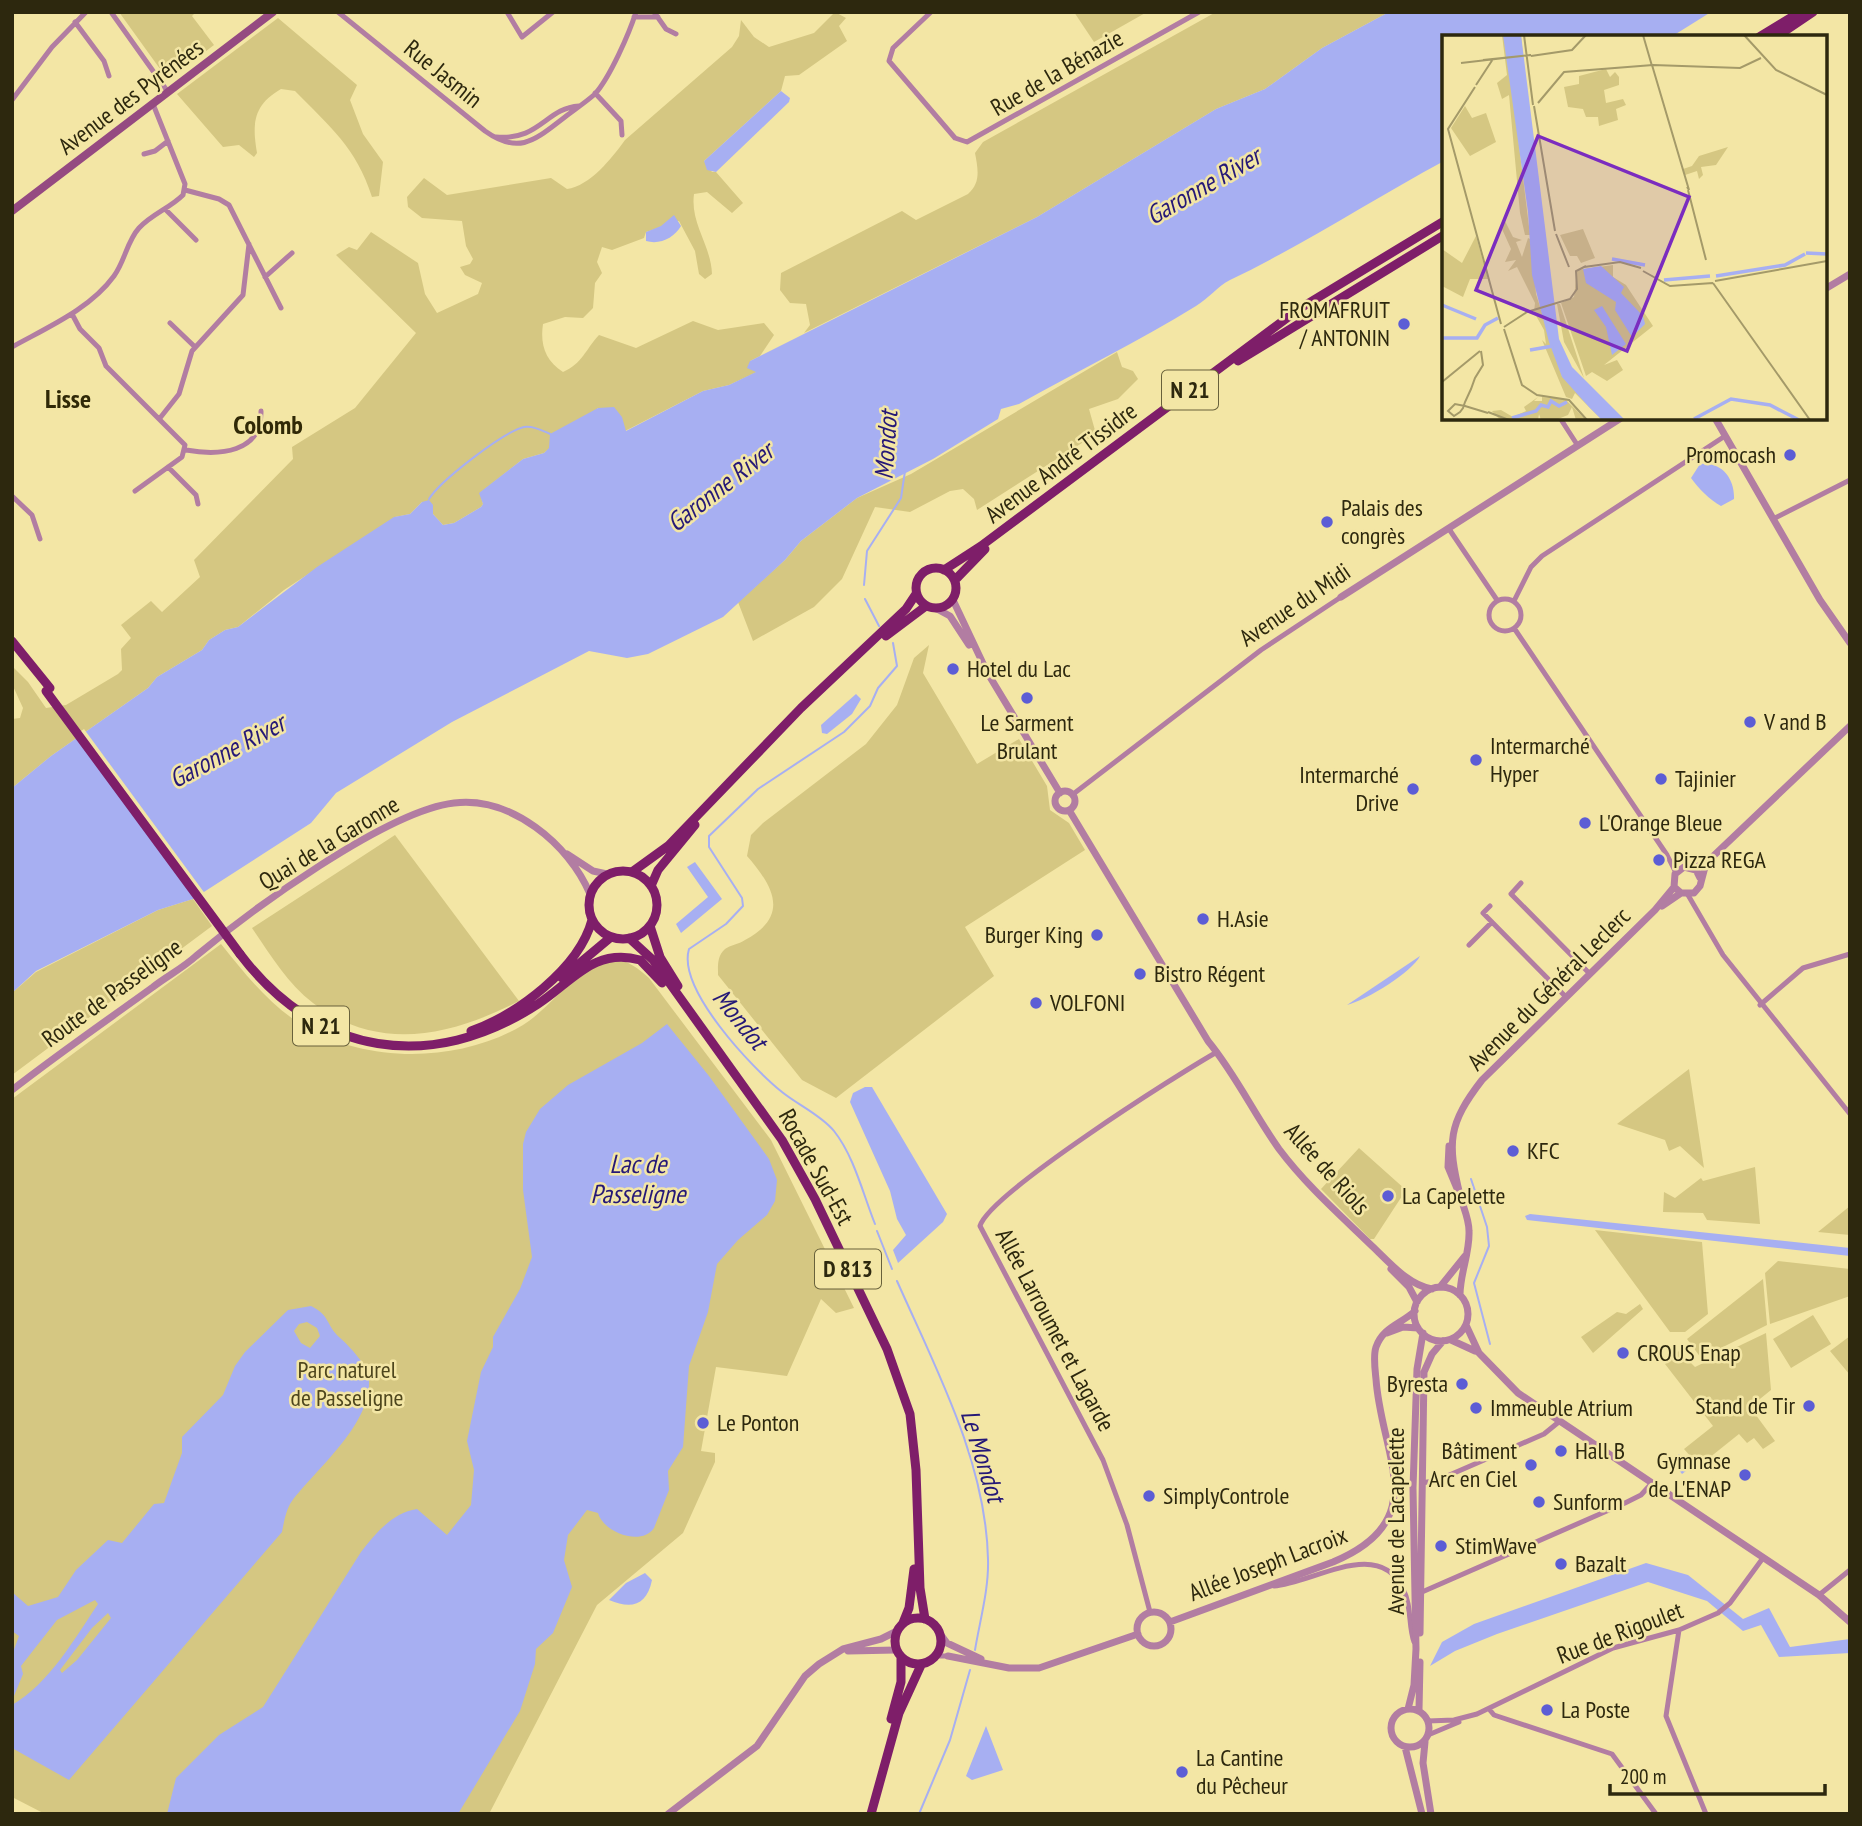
<svg xmlns="http://www.w3.org/2000/svg" width="1862" height="1826" viewBox="0 0 1862 1826" font-family="'PT Sans Narrow',sans-serif">
<style>
.green{fill:#d5c782}
.water{fill:#a7aff2;fill-rule:evenodd}
.pier{fill:#f3e6a5}
.lines{fill:none;stroke-linecap:round;stroke-linejoin:round}
.stream{stroke:#a7aff2;stroke-width:2}
.minor{stroke:#b27da2;stroke-width:5}
.tertiary{stroke:#b27da2;stroke-width:7}
.secondary{stroke:#954a81;stroke-width:8}
.primary{stroke:#7e1e69;stroke-width:9}
.primary-bridge{stroke:#7e1e69;stroke-width:9}
.poi-dot{fill:#5c5dd5;stroke:#f3e6a5;stroke-width:2.5}
.labels{text-anchor:middle;stroke-width:5;stroke-linejoin:round;paint-order:stroke}
.shield{fill:#f3e6a5;stroke:#68613b;stroke-width:2}
.shield-label{font-size:23px;font-weight:bold;fill:#2d280e}
.street-label{font-size:24px;fill:#2d280e;stroke:#f3e6a5}
.poi-label{font-size:24px;fill:#2d280e;stroke:#f3e6a5;text-anchor:start}
.park-label{font-size:24px;fill:#4e461d;stroke:#f3e6a5}
.water-label{font-size:26px;font-style:italic;fill:#251877;stroke:#f3e6a5}
.neighbourhood-label{font-size:26px;font-weight:bold;fill:#302907;stroke:#f3e6a5}
.inset-river{fill:none;stroke:#a7aff2;stroke-width:3.5}
.inset-road{fill:none;stroke:#a49a69;stroke-width:2}
.view{fill:#7b2cbf;fill-opacity:0.15;stroke:#7b2cbf;stroke-width:3.5}
.inset-edge{fill:none;stroke:#2d280e;stroke-width:3.5}
</style>
<rect width="100%" height="100%" fill="#f3e6a5"/>
<path class="green" d="M119,12H196L192,16L214,45L168,80Z
M835,12L846,18L839,26L847,41L799,75L785,76L781,91L704,161L712,172H716L743,203L732,213L707,192L694,194C690,224 711,245 712,274L705,279L699,274L695,251L679,221L646,232L644,238L612,250L602,247L597,262L602,273L595,283L593,308L583,318L565,317L543,324C540,344 545,361 563,372C583,363 585,350 599,335L636,348L693,321L718,330L764,323L774,335L760,356L750,361L757,372L729,385L703,391L625,431L598,408L544,453L523,459L480,493L483,504L481,507L454,523L443,525L422,502L410,514L395,517L284,590L238,627L225,630L209,640L202,650L157,677L148,688L51,756L12,788V719L20,718L23,708L12,684V666L28,682L46,708L66,705L118,674L122,670L121,649L131,638L121,625L151,601L162,612L200,577L194,560L293,459L292,447L355,408L416,333L336,255L349,247L357,250L371,232L418,263L425,294L437,313L478,294L482,283L465,275L460,267L470,264L473,259L466,246L462,221L422,218L408,207L407,197L424,178L447,195L551,178L567,189C590,186 612,158 625,140L732,47L739,36L741,20L754,37L769,47L814,33Z
M1074,12H1147L1094,42Z
M1216,12H1389L1322,48L1265,89L1216,109L1037,217L804,333L810,325L806,304L790,303L780,290L781,273L902,211L916,220L968,194C981,183 978,169 975,153L983,142Z
M278,18L357,85L350,100L363,134L383,162L379,196L372,197C356,147 330,127 295,91L281,89C253,105 252,124 257,153L254,157L239,145L223,147L177,94Z
M1117,352L1122,367L1133,371L1138,379L1118,399L1089,409L1096,434L977,510L974,499L963,489L950,491L910,512L875,507L842,579L814,607L753,641L738,602L785,560L801,541L857,498L911,474Z
M929,645L923,673L977,764L1019,739L1047,786L1050,810L1069,823L1085,850L965,927L994,976L836,1098L802,1080L718,975C718,966 717,956 725,949C730,945 740,944 745,940C790,916 774,887 747,856L751,835L763,823L866,744L897,705L914,658Z
M395,835L519,1001C451,1036 379,1053 313,1003C287,983 270,954 252,928Z
M193,899L212,926L12,1075V993L36,972L158,910Z
M221,944C246,975 270,1006 304,1026C368,1064 459,1063 523,1025C552,1007 574,970 607,960C623,956 638,968 649,978L771,1140L854,1308L836,1313L821,1299L787,1376L716,1367L701,1451L715,1453V1462L683,1533L597,1605L489,1814H45L12,1797V1099Z
M1689,1069L1704,1168L1680,1146L1669,1151L1665,1140L1617,1124Z
M1359,1148L1406,1190L1374,1239H1370L1321,1189Z
M1755,1167L1760,1224L1707,1220L1703,1213L1663,1212L1664,1192L1675,1198L1701,1178L1703,1181Z
M1850,1206V1235L1818,1232Z
M1595,1230L1702,1242L1708,1314L1685,1332H1670Z
M1778,1261L1850,1269V1296L1770,1324L1765,1273Z
M1763,1279L1767,1325L1701,1358L1687,1339Z
M1640,1304L1643,1309L1593,1353L1581,1337L1617,1312L1626,1314Z
M1813,1315L1831,1344L1791,1368L1773,1339Z
M1766,1333L1771,1390L1750,1407L1775,1441L1763,1449L1754,1438L1747,1443L1739,1434L1699,1466L1684,1449L1713,1426L1665,1364L1679,1351L1695,1367Z
M1850,1336V1375L1830,1351Z"/>
<path class="water" d="M1389,12H1711L1671,37H1444V161C1372,200 1303,245 1230,280C1218,286 1208,299 1196,306C1139,341 1078,371 1019,404L1001,409L998,419L933,459L857,498L801,541L785,560L723,617L648,654L627,658L589,651L452,722L336,793L311,823L193,899L158,910L36,971L12,993V788L51,756L148,688L157,677L202,650L209,640L225,630L238,627L317,567L394,517L410,514L422,502L429,500L433,505V514L443,525L454,523L481,507L483,504L479,493L523,459L544,453L549,448L550,434L598,408L614,407L622,417L626,431L703,391L729,385L756,372L747,368L750,361L1037,217L1216,109L1265,89L1322,48Z
M781,91L790,98L789,102L716,172L707,170L704,161Z
M674,215L681,226C674,238 660,245 646,241V232L661,226Z
M1700,464C1722,461 1735,479 1734,499L1721,506C1710,500 1698,488 1691,478Z
M856,694L861,699L852,714L827,734L822,733L821,725Z
M695,862L722,899L681,933L676,924L708,897L687,867Z
M1420,956C1412,972 1367,1000 1347,1005Z
M667,1024L709,1076L769,1159L777,1180L775,1201L767,1215L738,1240L717,1264L708,1312L689,1366L683,1447L668,1471L669,1490L654,1528C641,1547 603,1532 598,1513L587,1510L568,1535L564,1560L572,1587L553,1633L536,1649L535,1664L520,1711L458,1814H167L176,1778L219,1735L263,1707L361,1552C376,1533 392,1513 417,1509L447,1535L471,1505L474,1470L467,1441L481,1372L493,1347V1337L520,1289L532,1257L523,1190V1144L526,1132L540,1109L568,1085L642,1043Z
M865,1087H872L947,1214L943,1222L898,1263L893,1250L906,1235L897,1219L890,1191L850,1102L853,1093Z
M1530,1214L1850,1248V1256L1527,1220L1525,1216Z
M311,1306C330,1315 326,1325 339,1337C349,1346 369,1366 369,1380C371,1425 316,1469 292,1501C286,1509 284,1522 282,1532L69,1780L12,1748V1705C49,1684 75,1638 98,1604L95,1600L57,1620L21,1666L23,1674L12,1701V1655L19,1636L12,1631V1592L28,1606L58,1597L76,1570L108,1540L122,1543L154,1504L164,1503L182,1453V1437L223,1395L235,1366L245,1352L288,1310ZM307,1322L317,1328L320,1336L310,1348L301,1343L294,1331L299,1324ZM108,1613L111,1618L77,1660L62,1673L60,1670L92,1628Z
M1679,1454L1690,1468L1682,1474L1671,1460Z
M1646,1563L1688,1575L1743,1619L1769,1608L1790,1647L1850,1639V1653L1779,1657L1761,1625L1743,1631L1707,1601L1648,1582L1497,1634L1455,1651L1430,1666L1442,1642L1474,1624Z
M645,1573L652,1580C647,1605 632,1610 609,1600L626,1583Z
M986,1726L1003,1770L972,1780L966,1776Z"/>
<path class="pier" d="M84,729L206,895L197,901L75,735Z"/>
<g class="lines">
<path class="stream" d="M429,499C440,481 503,432 524,427C533,425 543,431 550,434
M864,585L867,551L901,498L905,471
M865,599L879,626
M1471,1179L1487,1227L1489,1246L1474,1283L1490,1344
M875,1224C863,1194 854,1156 834,1131C821,1115 798,1105 782,1092C752,1068 677,989 689,949L726,924L743,906L742,898L709,847V836L758,789L844,732L870,706L878,688L897,666L893,643
M877,1231L892,1269
M897,1281C936,1369 986,1462 988,1559C989,1589 980,1620 975,1650
M919,1814L950,1740L970,1670"/>
<path class="minor" d="M111,12L168,92
M338,12L485,131C520,156 536,139 565,117C574,110 586,102 595,94C610,77 629,34 636,12
M507,12L522,37L553,12
M654,12L666,29L676,34
M931,12L893,48L889,61L955,138L967,142L1199,12
M634,17H658
M75,22L104,61L109,76
M595,93L621,121L622,135
M12,100L52,47L86,12
M496,137C540,141 546,108 579,106
M144,154L155,151L168,141
M185,190L219,199L229,205L281,308
M165,209L196,240
M265,277L292,253
M72,314L80,329L99,348L106,366L185,445L182,457L135,491
M170,323L195,347
M12,347C48,327 90,309 114,276C125,261 127,241 139,228C152,214 170,208 183,195L185,184L153,104
M160,418L179,394L192,351L243,295L249,244
M1560,418L1578,446
M186,450C219,456 262,453 261,411
M168,467L196,495L198,504
M12,496L32,515L40,539
M1773,519L1850,480
M1449,529L1497,600
M1489 615a16 16 0 1 1 32 0a16 16 0 1 1-32 0Z
M1514,601L1531,567L1542,556L1725,436
M1514,628L1667,855L1676,873
M1072,795L1261,650L1341,597
M1521,883L1511,894L1590,974
M1688,895L1723,955L1850,1114
M1490,906L1483,913L1565,996
M1469,945L1492,922
M1760,1005L1803,968L1850,954
M1422,1483L1438,1480L1544,1434L1560,1421
M1274,1586C1313,1583 1379,1537 1403,1589C1412,1606 1408,1625 1414,1642
M1422,1592L1625,1503L1641,1495L1651,1484
M1819,1595L1850,1570
M1150,1612L1127,1525L1103,1460L980,1226C989,1194 1178,1074 1217,1052
M1679,1630L1666,1716L1706,1814
M936,1656H948
M1489,1709L1494,1715L1612,1754L1656,1814
M1428,1721L1454,1720L1477,1714L1613,1648L1679,1630L1718,1613L1730,1603L1763,1558
M1428,1735L1459,1722"/>
<path class="tertiary" d="M1825,289L1850,274
M1715,418L1820,600L1850,643
M1341,597L1621,418
M953,600L987,672L1060,793
M937,609L950,616L969,645
M1055 801a10 10 0 1 1 20 0a10 10 0 1 1-20 0Z
M1069,810L1208,1041C1236,1075 1254,1114 1279,1149C1306,1185 1340,1215 1372,1246C1389,1262 1408,1285 1432,1289
M567,854L593,871L607,874
M1693,868L1706,863L1850,726
M1700,878L1696,870L1684,867L1675,874L1674,887L1681,893H1694L1700,886L1706,863
M1662,906L1681,893
M12,1090C58,1054 106,1021 153,987C167,976 183,968 196,956C250,911 386,811 454,803C511,796 569,844 590,894
M1449,1146L1448,1167L1458,1191
M1391,1269L1409,1287L1417,1302
M1440,1287L1465,1256
M1414 1314a27 27 0 1 1 54 0a27 27 0 1 1-54 0Z
M1460,1295C1460,1273 1470,1253 1469,1231C1469,1218 1463,1207 1460,1195C1447,1142 1448,1124 1482,1080L1655,910L1674,887
M1466,1325L1479,1353L1518,1393L1819,1595L1850,1622
M1387,1333L1403,1327L1418,1328
M1451,1340L1475,1351
M1137 1629a17 17 0 1 1 34 0a17 17 0 1 1-34 0Z
M1170,1622L1333,1562C1434,1520 1381,1456 1376,1379C1375,1369 1373,1356 1376,1347C1383,1327 1401,1324 1415,1311
M1420,1633L1424,1372L1432,1354L1443,1341
M941,1635L947,1643L981,1659
M848,1651L896,1650
M948,1656L1009,1668H1039L1138,1634
M1391 1728a19 19 0 1 1 38 0a19 19 0 1 1-38 0Z
M1408,1709L1414,1685L1416,1649L1413,1488L1417,1369L1423,1333
M1419,1710L1420,1662
M1425,1742L1423,1763L1431,1814
M1405,1747L1422,1814
M668,1814L757,1746L805,1676L819,1664L843,1649L881,1639L897,1631"/>
<path class="secondary" d="M12,211L273,12"/>
<path class="primary" d="M1759,37L1800,12
M1776,37L1813,12
M1238,361L1444,235
M916 588a20 20 0 1 1 40 0a20 20 0 1 1-40 0Z
M944,570L981,546L1299,309L1444,221
M955,580L985,549
M886,636L926,606
M12,641L50,688
M589 905a34 34 0 1 1 68 0a34 34 0 1 1-68 0Z
M632,872L668,846L801,708L906,609L916,594
M651,886L658,870L695,825
M650,926L660,957L678,986
M629,938L653,960L782,1140L815,1199L887,1349L910,1414L916,1470L920,1588L925,1619
M240,954C317,1056 431,1074 538,1004C572,982 594,947 640,960L662,983
M562,978L611,937
M471,1031C516,1015 579,969 592,920
M895 1641a23 23 0 1 1 46 0a23 23 0 1 1-46 0Z
M903,1623L909,1608L914,1569
M891,1719L901,1682V1657
M871,1814L899,1713L921,1665"/>
<path class="primary-bridge" d="M46,691L240,954"/>
</g>
<g class="poi-dot">
<circle cx="1404" cy="324" r="7"/>
<circle cx="1790" cy="455" r="7"/>
<circle cx="1327" cy="522" r="7"/>
<circle cx="953" cy="669" r="7"/>
<circle cx="1027" cy="698" r="7"/>
<circle cx="1750" cy="722" r="7"/>
<circle cx="1476" cy="760" r="7"/>
<circle cx="1661" cy="779" r="7"/>
<circle cx="1413" cy="789" r="7"/>
<circle cx="1585" cy="823" r="7"/>
<circle cx="1659" cy="860" r="7"/>
<circle cx="1203" cy="919" r="7"/>
<circle cx="1097" cy="935" r="7"/>
<circle cx="1140" cy="974" r="7"/>
<circle cx="1036" cy="1003" r="7"/>
<circle cx="1513" cy="1151" r="7"/>
<circle cx="1388" cy="1196" r="7"/>
<circle cx="1623" cy="1353" r="7"/>
<circle cx="1462" cy="1384" r="7"/>
<circle cx="1809" cy="1406" r="7"/>
<circle cx="1476" cy="1408" r="7"/>
<circle cx="703" cy="1423" r="7"/>
<circle cx="1561" cy="1451" r="7"/>
<circle cx="1531" cy="1465" r="7"/>
<circle cx="1745" cy="1475" r="7"/>
<circle cx="1149" cy="1496" r="7"/>
<circle cx="1539" cy="1502" r="7"/>
<circle cx="1441" cy="1546" r="7"/>
<circle cx="1561" cy="1564" r="7"/>
<circle cx="1547" cy="1710" r="7"/>
<circle cx="1182" cy="1772" r="7"/>
</g>
<g class="labels">
<g class="shield">
<rect x="1162" y="370.5" width="56" height="39" rx="5"/>
<rect x="293" y="1006.5" width="56" height="39" rx="5"/>
<rect x="815" y="1249.5" width="66" height="39" rx="5"/>
</g>
<g class="shield-label">
<text x="1190" y="398">N 21</text>
<text x="321" y="1034">N 21</text>
<text x="848" y="1277">D 813</text>
</g>
<g class="street-label">
<text transform="translate(1057 73) rotate(-30)" y="8">Rue de la Bénazie</text>
<text transform="translate(443 74) rotate(39)" y="8">Rue Jasmin</text>
<text transform="translate(131 97) rotate(-37)" y="8">Avenue des Pyrénées</text>
<text transform="translate(1061 463) rotate(-37)" y="8">Avenue André Tissidre</text>
<text transform="translate(1295 605) rotate(-34)" y="8">Avenue du Midi</text>
<text transform="translate(329 843) rotate(-31)" y="8">Quai de la Garonne</text>
<text transform="translate(1549 989) rotate(-45)" y="8">Avenue du Général Leclerc</text>
<text transform="translate(112 993) rotate(-36)" y="8">Route de Passeligne</text>
<text transform="translate(816 1167) rotate(61)" y="8">Rocade Sud-Est</text>
<text transform="translate(1327 1169) rotate(48)" y="8">Allée de Riols</text>
<text transform="translate(1055 1330) rotate(62)" y="8">Allée Larroumet et Lagarde</text>
<text transform="translate(1396 1521) rotate(-90)" y="8">Avenue de Lacapelette</text>
<text transform="translate(1268 1564) rotate(-21)" y="8">Allée Joseph Lacroix</text>
<text transform="translate(1620 1633) rotate(-21)" y="8">Rue de Rigoulet</text>
</g>
<g class="poi-label">
<text x="1390" y="318" text-anchor="end">FROMAFRUIT<tspan x="1390" dy="28">/ ANTONIN</tspan></text>
<text x="1776" y="463" text-anchor="end">Promocash</text>
<text x="1341" y="516">Palais des<tspan x="1341" dy="28">congrès</tspan></text>
<text x="967" y="677">Hotel du Lac</text>
<text x="1764" y="730">V and B</text>
<text x="1027" y="731" text-anchor="middle">Le Sarment<tspan x="1027" dy="28">Brulant</tspan></text>
<text x="1490" y="754">Intermarché<tspan x="1490" dy="28">Hyper</tspan></text>
<text x="1399" y="783" text-anchor="end">Intermarché<tspan x="1399" dy="28">Drive</tspan></text>
<text x="1675" y="787">Tajinier</text>
<text x="1599" y="831">L'Orange Bleue</text>
<text x="1673" y="868">Pizza REGA</text>
<text x="1217" y="927">H.Asie</text>
<text x="1083" y="943" text-anchor="end">Burger King</text>
<text x="1154" y="982">Bistro Régent</text>
<text x="1050" y="1011">VOLFONI</text>
<text x="1527" y="1159">KFC</text>
<text x="1402" y="1204">La Capelette</text>
<text x="1637" y="1361">CROUS Enap</text>
<text x="1448" y="1392" text-anchor="end">Byresta</text>
<text x="1795" y="1414" text-anchor="end">Stand de Tir</text>
<text x="1490" y="1416">Immeuble Atrium</text>
<text x="717" y="1431">Le Ponton</text>
<text x="1517" y="1459" text-anchor="end">Bâtiment<tspan x="1517" dy="28">Arc en Ciel</tspan></text>
<text x="1575" y="1459">Hall B</text>
<text x="1731" y="1469" text-anchor="end">Gymnase<tspan x="1731" dy="28">de L'ENAP</tspan></text>
<text x="1163" y="1504">SimplyControle</text>
<text x="1553" y="1510">Sunform</text>
<text x="1455" y="1554">StimWave</text>
<text x="1575" y="1572">Bazalt</text>
<text x="1561" y="1718">La Poste</text>
<text x="1196" y="1766">La Cantine<tspan x="1196" dy="28">du Pêcheur</tspan></text>
</g>
<g class="park-label">
<text x="347" y="1378">Parc naturel<tspan x="347" dy="28">de Passeligne</tspan></text>
</g>
<g class="water-label">
<text transform="translate(1203 186) rotate(-30)" y="9">Garonne River</text>
<text transform="translate(886 445) rotate(-86)" y="9">Mondot</text>
<text transform="translate(720 487) rotate(-38)" y="9">Garonne River</text>
<text transform="translate(227 751) rotate(-28)" y="9">Garonne River</text>
<text transform="translate(740 1019) rotate(51)" y="9">Mondot</text>
<text x="638" y="1173">Lac de<tspan x="638" dy="30">Passeligne</tspan></text>
<text transform="translate(983 1456) rotate(73)" y="9">Le Mondot</text>
</g>
<g class="neighbourhood-label">
<text x="68" y="408">Lisse</text>
<text x="268" y="434">Colomb</text>
</g>
</g>
<g transform="translate(1442 35)">
<rect width="385" height="385" fill="#f3e6a5"/>
<path d="M60,0H79L87,83L76,102L88,200H83L78,178L67,60L60,64L55,48L65,40ZM164,34L168,42L173,37L177,42V50L162,55L164,68L181,64L184,70L174,74L176,85L157,91L156,82H144L141,74L126,72L122,52L137,49V41ZM23,71L30,83L44,78L54,107L28,121L9,93ZM286,112L274,130L259,132L261,140L257,144L255,136L243,140L241,134L250,131L257,121ZM63,186L71,202L80,205L74,207L80,222L86,203L90,205L94,259L120,341L160,385L133,358L130,364L124,362L100,305L104,309L102,295L92,277L93,268L75,232L66,236L74,225L63,227L69,214L60,194ZM141,194L153,223L139,228L135,221H128L118,200ZM34,201L46,244H28L21,262L0,251V214L20,228ZM171,230V242L184,250L211,291L162,330L175,325L181,335L165,346L150,337L144,341L119,268L132,262L135,235ZM115,269H118L142,343L122,307ZM96,362L92,366H100V362L123,364L144,385H134L130,372L126,380L116,384L99,385L97,379L96,385H58L50,376L59,375L71,382L84,376L82,372Z" fill="#d5c782"/>
<path d="M61,0H79L117,304L130,332L183,385H160L147,372L120,342L107,307L90,240L86,177ZM159,231L182,252L179,258L201,281L203,289L190,302L173,275L174,267L144,248L141,234ZM160,271L184,309L170,320L164,292L152,275Z" fill="#a7aff2"/>
<path class="inset-river" d="M364,218L385,219M170,224L203,230M274,241L343,230L363,219M222,245L268,241M0,270L34,284M0,303H35L43,290L56,283M88,315L111,311M70,383L94,376L99,370L106,372L109,366L117,371L125,367M252,384L289,364L328,370L357,385"/>
<path class="inset-road" d="M82,0L91,70M201,0L210,31M302,0L334,35L385,60M89,21L130,15L144,0M19,28L89,20L41,25M210,30L247,155L245,152M34,50L51,24M33,52L6,94L59,289M96,68L122,37L211,30L298,33L319,23M92,71L113,196M246,155L264,225M114,199L127,232M142,232L178,227L199,233M201,236L228,251L271,248M273,246L385,226M271,248L368,385M62,292L85,277L128,264L135,254L134,236L144,231M62,294L80,350L95,360L127,365L145,385M39,316L41,330L33,343L29,354L23,367L21,373L18,377L12,381L6,376L13,369L23,371L46,378M0,347L38,316M46,377L67,385"/>
<path class="view" d="M96,101L247,162L185,316L34,255Z"/>
<rect width="385" height="385" class="inset-edge"/>
</g>
<rect width="1862" height="1826" fill="none" stroke="#2d280e" stroke-width="28"/>
<path d="M1610 1784v10h215v-10" fill="none" stroke="#2d280e" stroke-width="3.5"/>
<text x="1620" y="1784" font-size="21" fill="#2d280e" stroke="#f3e6a5" stroke-width="5" paint-order="stroke">200 m</text>
</svg>
